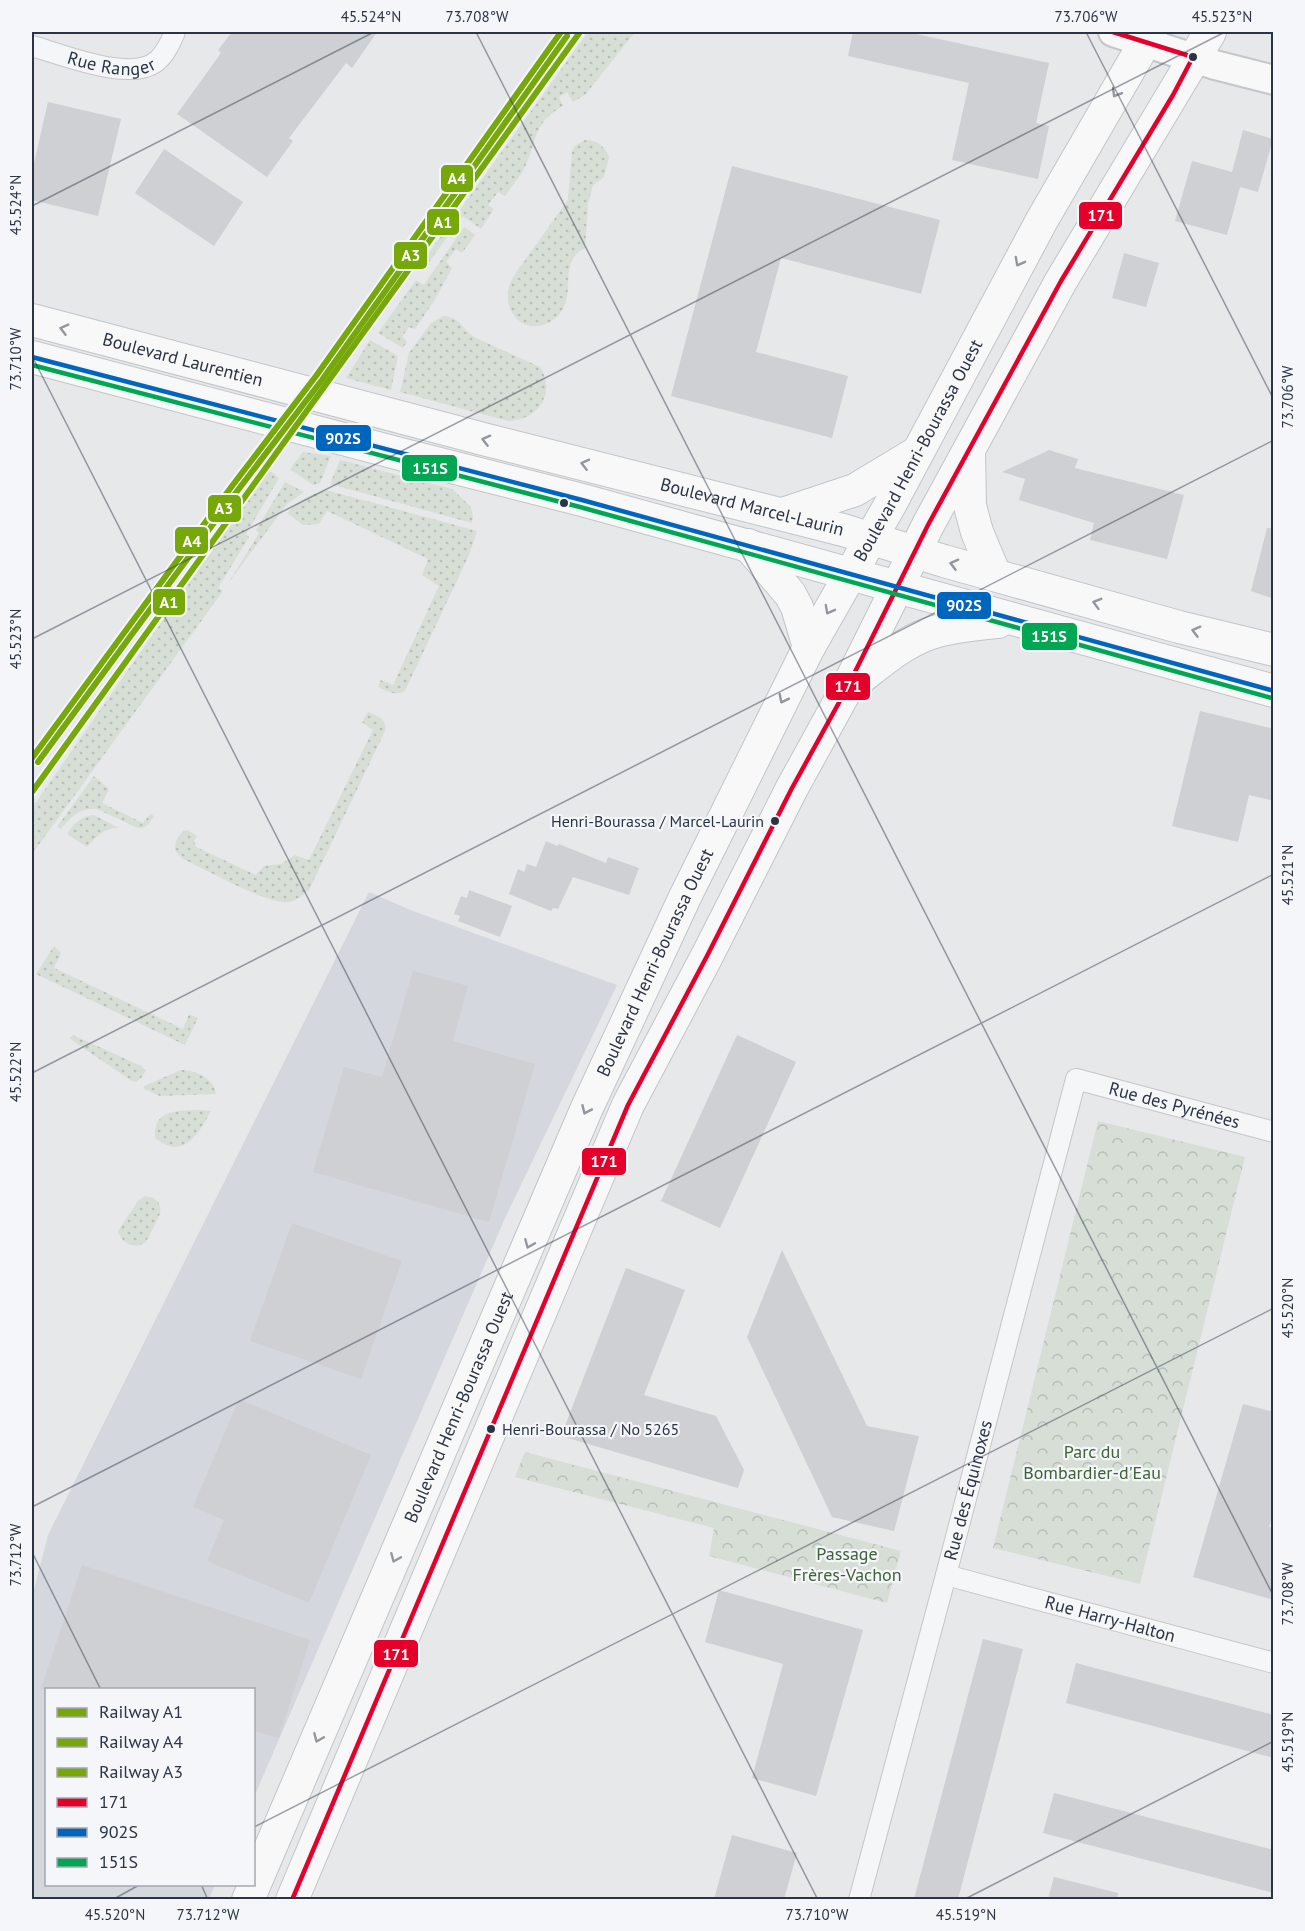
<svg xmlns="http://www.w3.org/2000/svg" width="1305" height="1931" viewBox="0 0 1305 1931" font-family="'PT Sans',sans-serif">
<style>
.built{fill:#d4d7dd}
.grass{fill:url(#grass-dots)}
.park{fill:url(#park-crowns)}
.building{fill:#ced0d3}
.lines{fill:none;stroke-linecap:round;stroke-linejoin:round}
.street-casing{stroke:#c4c6c8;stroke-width:22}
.secondary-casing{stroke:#c4c6c8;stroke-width:32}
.primary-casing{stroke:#c2c5c8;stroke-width:34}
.street{stroke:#f5f6f7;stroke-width:20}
.secondary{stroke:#f8f8f8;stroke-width:28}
.primary{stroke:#f8f8f8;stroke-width:32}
.bus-1-casing{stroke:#f4f6f9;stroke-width:9}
.bus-2-casing{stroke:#f4f6f9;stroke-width:9}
.bus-3-casing{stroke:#f4f6f9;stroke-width:9}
.bus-1{stroke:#e4002b;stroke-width:4.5}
.bus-2{stroke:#0065bd;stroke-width:4.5}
.bus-3{stroke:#00a651;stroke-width:4.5}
.rail-1-casing{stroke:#f4f6f9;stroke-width:10}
.rail-2-casing{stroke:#f4f6f9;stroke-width:10}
.rail-3-casing{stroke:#f4f6f9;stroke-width:10}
.rail-1{stroke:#77a80a;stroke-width:6}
.rail-2{stroke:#77a80a;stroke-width:6}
.rail-3{stroke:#77a80a;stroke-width:6}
.oneway{stroke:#92969e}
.ticks{fill:none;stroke:#2b3445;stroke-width:1.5;stroke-opacity:0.45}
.bus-dot{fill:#2b3445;stroke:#f4f6f9;stroke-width:2}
.labels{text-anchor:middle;stroke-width:4.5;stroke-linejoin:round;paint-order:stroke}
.bus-label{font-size:16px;fill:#2b3445;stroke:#f4f6f9;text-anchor:end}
.street-label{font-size:18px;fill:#2b3445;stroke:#f4f6f9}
.park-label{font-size:18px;fill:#3f6138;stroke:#f4f6f9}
.line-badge{stroke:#f4f6f9;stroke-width:2}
.badge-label{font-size:16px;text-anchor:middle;font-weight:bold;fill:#fff}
.neatline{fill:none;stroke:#2b3445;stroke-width:2}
.ticks-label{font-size:15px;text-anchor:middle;fill:#2b3445}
</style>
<defs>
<pattern id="grass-dots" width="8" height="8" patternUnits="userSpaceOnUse" patternTransform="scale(1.5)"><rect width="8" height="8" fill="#d6ded6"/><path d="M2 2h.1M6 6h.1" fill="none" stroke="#b8bfb9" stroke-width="1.8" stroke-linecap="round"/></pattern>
<pattern id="park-crowns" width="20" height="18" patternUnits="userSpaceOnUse" patternTransform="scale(1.5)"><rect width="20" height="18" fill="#d6ded6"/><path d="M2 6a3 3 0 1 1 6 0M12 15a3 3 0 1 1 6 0" fill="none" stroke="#b8bfb9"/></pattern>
</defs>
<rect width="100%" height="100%" fill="#e6e8ea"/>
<path class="built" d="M369,892L413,911L617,985L506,1216L254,1797V1690H46V1884L215,1885L209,1899L32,1900V1597L48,1535Z"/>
<path class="grass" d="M588,32H635L585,95L573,102L567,92L559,97L563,106C531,124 538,141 524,169C519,178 511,187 505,196L498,192L488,205L494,209L481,229L463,216L423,270L418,268Z
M585,140C598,140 604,146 609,157L604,177L593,185L588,204L585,248C554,263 582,299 553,320C525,340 496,309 513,277L568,200L572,151L575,146Z
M464,227L475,235L462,253L456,249L446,262L452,268L434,301L415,329L409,327L402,337L407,341L403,348L378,333L416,280L424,285Z
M444,316C460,317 463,331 476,338L540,367C557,393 537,421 508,421L400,392L409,353L431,323Z
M370,340L398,356L391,390L346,378Z
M303,452L331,456L320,483L313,485L290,469Z
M340,460L452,489L470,506L473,515L472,523L330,484Z
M268,469L279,478L246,534L249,537L218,588L223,591L32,854V808Z
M285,482L304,492L287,504L229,582L259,533L256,530Z
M326,490L477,531L469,555L405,691C396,697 386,690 378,687L381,680L393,685L439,586L422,575L428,559L327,511L319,524L303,525L287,513C298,500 310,495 326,490Z
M368,712C377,716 388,719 385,731L309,890C303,895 296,901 288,902C268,905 205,869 183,859L176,852C173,844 179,832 187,830L197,836L194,841L196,847L256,875L264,866L281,864L295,855L309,860L373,730L362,722Z
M94,776L109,789L102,803L143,823L150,814L154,816C150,822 147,829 138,828L97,809C80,807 71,817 61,829L57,827Z
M94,815L119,828C104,828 96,836 87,847L67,834C74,824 80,816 94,815Z
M54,946L61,953L54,968L183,1029L189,1014L198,1018L185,1045L36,974Z
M73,1035L141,1066L146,1070L142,1077L136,1082L132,1081L73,1041L70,1038Z
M181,1070C195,1070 214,1078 216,1094L160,1096L144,1089V1086Z
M201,1110L211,1111C198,1134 184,1161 155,1138C153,1108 179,1111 201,1110Z
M145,1196C156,1197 162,1203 160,1214L146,1242C135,1250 121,1243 118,1231L138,1201Z"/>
<path class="park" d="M1098,1121L1245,1157L1140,1584L993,1548Z
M525,1452L901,1551L887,1603L709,1556L714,1528L515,1477Z"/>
<path class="building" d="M232,32H377L352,68L346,63L289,138L293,141L267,177L177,114L221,53L218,50Z
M853,32H907L1049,63L1036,123L1049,126L1038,179L952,160L969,83L848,56Z
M48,102L121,119L98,216L32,200V172Z
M1243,130L1273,139L1258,192L1240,187L1227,235L1175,221L1192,161L1232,172Z
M164,149L243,202L214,246L135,193Z
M732,166L940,220L921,294L781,258L756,352L848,376L832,438L671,396Z
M1124,253L1159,263L1146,307L1112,298Z
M1049,450L1078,459L1075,468L1184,495L1167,559L1090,540L1094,523L1019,500L1025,479L1002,472Z
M1267,528H1274V599L1251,591Z
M1200,711L1274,729V801L1249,795L1238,842L1172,826Z
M546,841L557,846L559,844L606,863L608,857L639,868L629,895L573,877L558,909L553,908L551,911L509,894L518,869L524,872L527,864L536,867Z
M469,890L512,906L500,937L458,921L460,916L454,914L461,896L467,898Z
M413,971L468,986L453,1041L535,1064L489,1222L313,1172L344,1067L382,1077Z
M737,1035L796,1062L720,1228L661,1201Z
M292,1223L402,1261L361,1379L250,1341Z
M782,1250L867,1426L919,1436L894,1531L832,1517L747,1337Z
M626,1268L685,1290L644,1395L716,1416L744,1470L738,1488L561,1436Z
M239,1399L371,1455L309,1603L207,1561L224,1520L193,1507Z
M1243,1404L1274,1412V1511L1269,1527L1274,1528V1600L1193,1577Z
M82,1565L310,1640L279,1738L254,1731V1689H41Z
M719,1590L863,1630L816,1796L752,1778L783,1664L705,1642Z
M983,1639L1023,1649L997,1751L958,1899H914Z
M1076,1663L1274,1715V1758L1066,1703Z
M1054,1793L1274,1850V1893L1043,1833Z
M732,1835L797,1853L784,1899H714Z
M1054,1877L1118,1893L1117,1899H1048Z"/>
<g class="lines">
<g class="street-casing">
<g id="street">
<path id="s1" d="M32,46C62,54 133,84 158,60C166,53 171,41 175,32"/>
<path id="s2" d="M946,1575L1274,1663"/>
<path id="s3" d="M859,1900L946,1575L1076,1079L1274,1132"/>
</g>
</g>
<g class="secondary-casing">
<path id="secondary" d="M1113,32L1215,65L1274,80"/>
</g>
<g class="primary-casing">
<g id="primary">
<path id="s4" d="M32,320L487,440L843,530L944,561L1179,627L1274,650"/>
<path d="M32,357L404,455L582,500L1274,691"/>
<path d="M969,454L970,506L977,532L995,575"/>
<path d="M783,514L855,490L918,452"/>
<path d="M748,545L790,594L797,607L809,647"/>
<path d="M854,683C880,663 906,639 938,631C957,626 978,624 998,622"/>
<path id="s5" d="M248,1900L586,1110L685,897L809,647L891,503L1042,220L1151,32"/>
<path d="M292,1900L628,1105L707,956L792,788L847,688L928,525L1061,281L1210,32"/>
</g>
</g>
<use href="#street" class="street"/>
<use href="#secondary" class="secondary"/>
<use href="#primary" class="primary"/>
<g class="bus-1-casing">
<path id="bus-1" d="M292,1900L628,1105L707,956L792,788L847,688L928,525L1061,281L1173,95L1193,57L1113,32"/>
</g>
<g class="bus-2-casing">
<path id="bus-2" d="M32,357L582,500L1274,691"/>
</g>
<g class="bus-3-casing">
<path id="bus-3" d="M32,365L580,507L1272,698"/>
</g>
<use href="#bus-1" class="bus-1"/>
<use href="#bus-2" class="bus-2"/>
<use href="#bus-3" class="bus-3"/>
<g class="rail-1-casing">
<path id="rail-1" d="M32,792L580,32"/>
</g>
<g class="rail-2-casing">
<path id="rail-2" d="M32,758L232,486L316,376L561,32"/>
</g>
<g class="rail-3-casing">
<path id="rail-3" d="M38,762L238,490L322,380L567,36"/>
</g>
<use href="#rail-1" class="rail-1"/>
<use href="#rail-2" class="rail-2"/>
<use href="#rail-3" class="rail-3"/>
</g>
<defs><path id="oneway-chevron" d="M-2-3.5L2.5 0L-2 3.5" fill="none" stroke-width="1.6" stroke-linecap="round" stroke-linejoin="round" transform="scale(1.5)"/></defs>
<g class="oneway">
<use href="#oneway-chevron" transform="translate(1116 93) rotate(121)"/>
<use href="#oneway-chevron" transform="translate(1019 262) rotate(118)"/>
<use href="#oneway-chevron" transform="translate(64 329) rotate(-165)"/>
<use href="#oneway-chevron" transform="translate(486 440) rotate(-166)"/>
<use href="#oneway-chevron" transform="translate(585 464) rotate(-166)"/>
<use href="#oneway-chevron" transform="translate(954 564) rotate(-165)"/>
<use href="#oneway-chevron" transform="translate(1097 603) rotate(-164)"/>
<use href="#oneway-chevron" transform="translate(829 610) rotate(118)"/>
<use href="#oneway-chevron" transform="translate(1196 631) rotate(-165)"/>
<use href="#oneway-chevron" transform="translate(783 699) rotate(117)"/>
<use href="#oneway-chevron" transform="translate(586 1110) rotate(114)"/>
<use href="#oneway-chevron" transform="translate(529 1244) rotate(113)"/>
<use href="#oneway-chevron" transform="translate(395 1558) rotate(113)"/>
<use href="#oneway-chevron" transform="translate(318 1738) rotate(113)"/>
</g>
<path class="ticks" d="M476,32L1274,1597M1086,32L1274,400M32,206L374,32M32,356L818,1900M32,639L1225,32M32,1073L1274,440M32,1507L1274,874M32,1552L101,1690M254,1827L1274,1308M201,1884L208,1900M112,1900L141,1884M963,1900L1274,1741"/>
<g class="bus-dot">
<circle cx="1193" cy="57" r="5"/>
<circle cx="564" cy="503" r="5"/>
<circle cx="775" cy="821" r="5"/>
<circle cx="491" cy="1429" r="5"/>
</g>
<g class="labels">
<g class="bus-label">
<text x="764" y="827">Henri-Bourassa / Marcel-Laurin</text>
<text x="502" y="1435" text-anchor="start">Henri-Bourassa / No 5265</text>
</g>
<g class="street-label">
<text dy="6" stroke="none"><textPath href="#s1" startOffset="82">Rue Ranger</textPath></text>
<text dy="6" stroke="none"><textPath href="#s4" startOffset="156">Boulevard Laurentien</textPath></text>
<text dy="6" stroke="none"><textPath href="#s5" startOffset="1598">Boulevard Henri-Bourassa Ouest</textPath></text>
<text dy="6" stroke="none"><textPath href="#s4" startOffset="744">Boulevard Marcel-Laurin</textPath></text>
<text dy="6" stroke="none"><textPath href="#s5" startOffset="1022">Boulevard Henri-Bourassa Ouest</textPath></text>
<text dy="6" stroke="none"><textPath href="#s3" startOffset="951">Rue des Pyrénées</textPath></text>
<text dy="6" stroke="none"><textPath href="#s5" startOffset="536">Boulevard Henri-Bourassa Ouest</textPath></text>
<text dy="6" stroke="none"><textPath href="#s3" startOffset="424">Rue des Équinoxes</textPath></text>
<text dy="6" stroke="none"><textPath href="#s2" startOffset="170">Rue Harry-Halton</textPath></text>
</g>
<g class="park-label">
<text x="1092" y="1458">Parc du<tspan x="1092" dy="21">Bombardier-d'Eau</tspan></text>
<text x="847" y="1560">Passage<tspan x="847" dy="21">Frères-Vachon</tspan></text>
</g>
</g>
<g class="line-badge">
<rect x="440" y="164" width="34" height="29" rx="6" fill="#77a80a"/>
<rect x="1078" y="201" width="45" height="29" rx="6" fill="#e4002b"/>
<rect x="426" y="208" width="34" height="28" rx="6" fill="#77a80a"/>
<rect x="393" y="241" width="35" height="29" rx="6" fill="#77a80a"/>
<rect x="315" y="424" width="57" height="28" rx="6" fill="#0065bd"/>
<rect x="401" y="454" width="57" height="28" rx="6" fill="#00a651"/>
<rect x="207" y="494" width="35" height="29" rx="6" fill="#77a80a"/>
<rect x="174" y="526" width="35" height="29" rx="6" fill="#77a80a"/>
<rect x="152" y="588" width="34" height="28" rx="6" fill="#77a80a"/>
<rect x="936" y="591" width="56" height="29" rx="6" fill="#0065bd"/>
<rect x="1021" y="622" width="57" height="29" rx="6" fill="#00a651"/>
<rect x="825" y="672" width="46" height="29" rx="6" fill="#e4002b"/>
<rect x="581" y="1147" width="46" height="29" rx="6" fill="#e4002b"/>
<rect x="373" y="1639" width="46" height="29" rx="6" fill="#e4002b"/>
</g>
<g class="badge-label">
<text x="457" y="184">A4</text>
<text x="1101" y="221">171</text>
<text x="443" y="228">A1</text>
<text x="411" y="261">A3</text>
<text x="343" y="444">902S</text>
<text x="430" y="474">151S</text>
<text x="224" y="514">A3</text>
<text x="192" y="547">A4</text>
<text x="169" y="608">A1</text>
<text x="964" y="611">902S</text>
<text x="1049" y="642">151S</text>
<text x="848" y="692">171</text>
<text x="604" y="1167">171</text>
<text x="396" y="1660">171</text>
</g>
<rect width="1305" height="1931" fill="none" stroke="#f4f6f9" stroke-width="66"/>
<rect x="45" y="1688" width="210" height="198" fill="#f4f6f9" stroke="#a4a8b1" stroke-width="1.5"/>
<rect x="57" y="1708" width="30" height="9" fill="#77a80a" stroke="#a4a8b1" stroke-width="1.5"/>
<text x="99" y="1718" font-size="18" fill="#2b3445">Railway A1</text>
<rect x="57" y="1738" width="30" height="9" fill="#77a80a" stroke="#a4a8b1" stroke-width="1.5"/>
<text x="99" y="1748" font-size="18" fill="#2b3445">Railway A4</text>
<rect x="57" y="1768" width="30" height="9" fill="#77a80a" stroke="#a4a8b1" stroke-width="1.5"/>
<text x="99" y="1778" font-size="18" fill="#2b3445">Railway A3</text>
<rect x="57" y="1798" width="30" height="9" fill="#e4002b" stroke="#a4a8b1" stroke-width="1.5"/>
<text x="99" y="1808" font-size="18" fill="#2b3445">171</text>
<rect x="57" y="1828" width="30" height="9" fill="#0065bd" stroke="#a4a8b1" stroke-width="1.5"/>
<text x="99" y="1838" font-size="18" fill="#2b3445">902S</text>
<rect x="57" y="1858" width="30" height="9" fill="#00a651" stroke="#a4a8b1" stroke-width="1.5"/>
<text x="99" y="1868" font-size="18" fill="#2b3445">151S</text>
<rect x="33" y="33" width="1239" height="1865" class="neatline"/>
<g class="ticks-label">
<text x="371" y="22">45.524°N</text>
<text x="477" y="22">73.708°W</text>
<text x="1086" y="22">73.706°W</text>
<text x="1222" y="22">45.523°N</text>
<text transform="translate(16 205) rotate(-90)" y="5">45.524°N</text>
<text transform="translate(16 359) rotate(-90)" y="5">73.710°W</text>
<text transform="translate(1288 397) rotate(-90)" y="5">73.706°W</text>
<text transform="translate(16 639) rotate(-90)" y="5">45.523°N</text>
<text transform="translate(1288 875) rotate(-90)" y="5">45.521°N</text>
<text transform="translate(16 1072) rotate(-90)" y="5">45.522°N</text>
<text transform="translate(1288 1308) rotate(-90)" y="5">45.520°N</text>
<text transform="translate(16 1555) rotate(-90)" y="5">73.712°W</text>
<text transform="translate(1288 1594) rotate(-90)" y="5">73.708°W</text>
<text transform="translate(1288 1742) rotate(-90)" y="5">45.519°N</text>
<text x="115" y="1920">45.520°N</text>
<text x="208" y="1920">73.712°W</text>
<text x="817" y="1920">73.710°W</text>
<text x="966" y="1920">45.519°N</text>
</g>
</svg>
